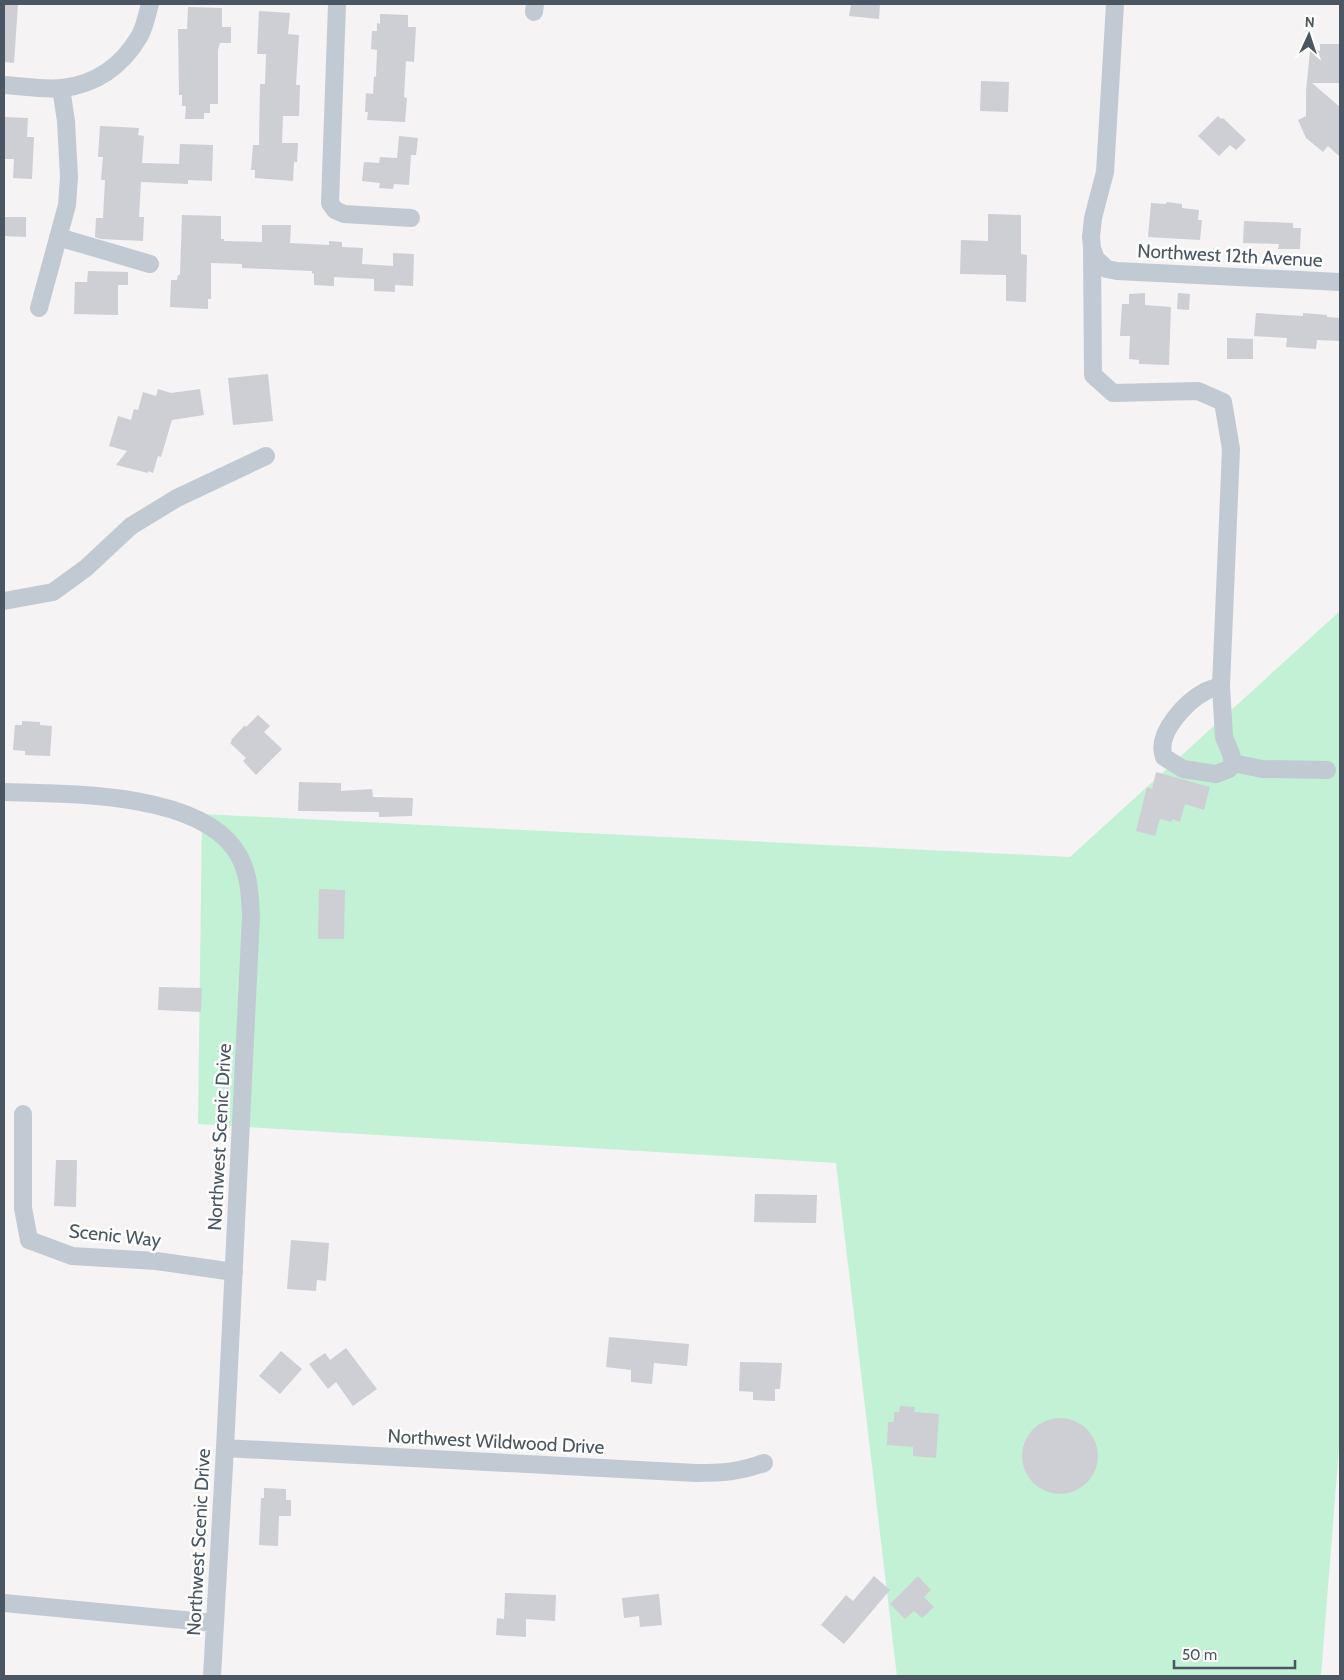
<svg xmlns="http://www.w3.org/2000/svg" width="1344" height="1680" viewBox="0 0 1344 1680" font-family="Cabin,sans-serif">
<style>
.green{fill:#c3f1d5}
.building{fill:#cdcfd5}
.lines{fill:none;stroke-linecap:round;stroke-linejoin:round}
.minor{stroke:#c1cad2;stroke-width:18}
.labels{text-anchor:middle;stroke-width:5;stroke-linejoin:round;paint-order:stroke}
.street-label{font-size:19px;fill:#4a5661;stroke:#fff}
</style>
<rect width="100%" height="100%" fill="#f5f3f3"/>
<path class="green" d="M1340,611V1435L1321,1676H897L836,1163L198,1124L202,814L1070,857Z"/>
<path class="building" d="M4,4H18L14,63L4,62Z
M851,4H880L879,19L849,16Z
M188,7L222,8V27H231V43H220L218,50V104H210V113H204V119H185L186,106H182V95H179L178,29H187Z
M259,11L290,13L288,34L299,35L296,85H300L299,116H283L282,143H298L297,162H294L293,181L255,178V170H251L253,145H259L260,84H265L266,54H257Z
M380,14L408,15V27H416L414,62L406,61L404,97L407,98L405,122L367,120L368,112H365L366,93L373,94L374,76L376,77L377,50L371,49L372,31H377V23L380,24Z
M1320,44H1340V83H1312L1340,107V157L1328,146L1323,152L1306,138L1298,120L1306,116V91L1310,51H1320Z
M981,81L1009,82L1008,112L980,111Z
M1218,116L1221,119L1223,118L1246,140L1236,150L1230,145L1219,156L1198,136Z
M4,117L28,118L27,137H34L32,179L13,178L14,159H4Z
M100,126L139,128L138,135L144,136L142,163L179,164L180,144L213,145L212,181L188,180V184L141,182L139,217H144L143,241L101,239L95,237L96,218H103L105,180H101L103,157H98Z
M399,136L418,138L416,155H411L409,185L394,184L393,189L379,188L380,183L362,181L364,162L379,163L380,157L397,158Z
M1167,202L1182,204V208L1199,210L1198,220H1202L1200,240L1148,237L1151,203L1166,204Z
M988,214L1021,215V254L1027,255L1026,302L1006,301V275L960,274L961,240L988,241Z
M182,215L221,216V239H224V241L262,242V225H291L290,243L329,245V241L342,242V247L363,248L362,264L393,266V253L414,254L413,286L395,285V292L374,291V279L334,277V286L314,285V274L312,273V271L242,268V264L211,263V299H208V309L170,307L171,280H177L178,275H180Z
M4,217H26V237L4,236Z
M1244,221L1293,223V228H1301L1300,249H1278L1279,244L1243,243Z
M88,271L128,272V285H118V315L74,314L75,282H87Z
M1145,293V305L1171,307L1169,365L1139,364V360L1129,359L1130,336H1120L1122,304H1129V294Z
M1178,293L1190,294L1189,310L1177,309Z
M1256,313L1303,316V313L1327,315V317L1340,318V341L1317,340L1316,349L1286,347L1287,338L1254,336Z
M1227,338L1253,339V359H1227Z
M268,374L273,421L233,425L228,378Z
M158,389L171,393L200,389L204,415L172,420L161,457L158,456L153,473L148,471V473L116,465L127,451L109,446L118,416L131,420L134,409L138,410L143,392L156,396Z
M258,715L270,726L264,732L282,749L256,775L243,761L246,758L230,743L232,741L231,740L245,725L246,727Z
M22,721L40,722V725L52,726L50,756L25,755V751L13,750L15,725H22Z
M1156,772L1210,787L1204,810L1185,804L1180,822L1172,819V822L1160,819L1155,836L1136,831L1147,787L1152,789Z
M299,782L341,783V791L372,789L373,797L413,798L412,816L379,817V812L298,811Z
M319,889L345,890L344,939H318Z
M159,987L202,988L201,1012L158,1010Z
M56,1160H77L76,1207L54,1206Z
M755,1194L817,1195L816,1223L754,1222Z
M291,1240L329,1243L326,1281L317,1280L316,1291L287,1289Z
M609,1337L689,1344L687,1366L654,1363L652,1384L631,1382V1370L606,1367Z
M346,1348L377,1389L353,1406L336,1382L328,1389L309,1364L325,1353L330,1360Z
M281,1351L302,1369L280,1394L259,1376Z
M740,1362L782,1363L780,1389H775V1401L753,1400V1392L739,1391Z
M900,1406L915,1407L914,1412L939,1414L936,1458L913,1456V1447L887,1445L888,1422H894V1412H899Z
M1022 1456a38 38 0 1 1 76 0a38 38 0 1 1-76 0Z
M264,1488L286,1489V1500H291V1516H279L278,1546L259,1545L261,1498H264Z
M874,1576L890,1590L844,1644L821,1625L846,1595L853,1601Z
M918,1576L931,1590L924,1597L934,1607L922,1618L914,1611L905,1619L890,1604Z
M505,1593L556,1595L555,1621L526,1619V1637L496,1635L497,1618L504,1619Z
M659,1594L662,1625L640,1627L639,1616L624,1618L622,1598Z"/>
<g class="lines">
<path class="minor" d="M337,4L330,203L335,210L344,214L411,218
M1115,4L1105,172L1093,218L1091,237L1092,248L1096,259L1107,269L1117,271L1340,282
M534,12L535,4
M4,85C22,86 43,90 62,88C95,85 122,66 139,37C145,27 147,14 150,4
M58,237L150,264
M1092,248L1093,375L1113,393L1198,391L1223,402L1231,449L1221,686L1224,737L1231,754L1233,763L1229,769L1216,774L1183,769L1164,757C1155,733 1187,701 1206,691C1211,689 1216,687 1221,686
M39,308L67,205L69,177L66,121L61,88
M4,601L53,592L86,568L131,526L177,498L266,456
M1233,763L1262,769L1327,770
M4,792C68,794 193,792 234,848C249,868 250,893 251,917L225,1448L212,1676
M23,1114V1208L29,1240L72,1256L156,1261L234,1272
M225,1448L696,1473C722,1473 740,1472 764,1463
M4,1603L215,1623"/>
</g>
<g class="labels">
<g class="street-label">
<text transform="translate(1230 255) rotate(3)" y="7">Northwest 12th Avenue</text>
<text transform="translate(219 1137) rotate(-87)" y="7">Northwest Scenic Drive</text>
<text transform="translate(115 1235) rotate(6)" y="7">Scenic Way</text>
<text transform="translate(496 1441) rotate(3)" y="7">Northwest Wildwood Drive</text>
<text transform="translate(198 1542) rotate(-87)" y="7">Northwest Scenic Drive</text>
</g>
</g>
<rect width="1344" height="1680" fill="none" stroke="#4a5661" stroke-width="10"/>
<g transform="translate(1309 35) rotate(3)" stroke="#ffffff" stroke-width="4" paint-order="stroke">
<path d="M0-4L9 19L0 12L-9 19Z" fill="#4a5661"/>
<text y="-8" font-size="14" font-weight="bold" text-anchor="middle" fill="#4a5661">N</text>
</g>
<path d="M1174 1660v8h121v-8" fill="none" stroke="#4a5661" stroke-width="2.5"/>
<text x="1182" y="1660" font-size="15" fill="#4a5661" stroke="#ffffff" stroke-width="4" paint-order="stroke">50 m</text>
</svg>
